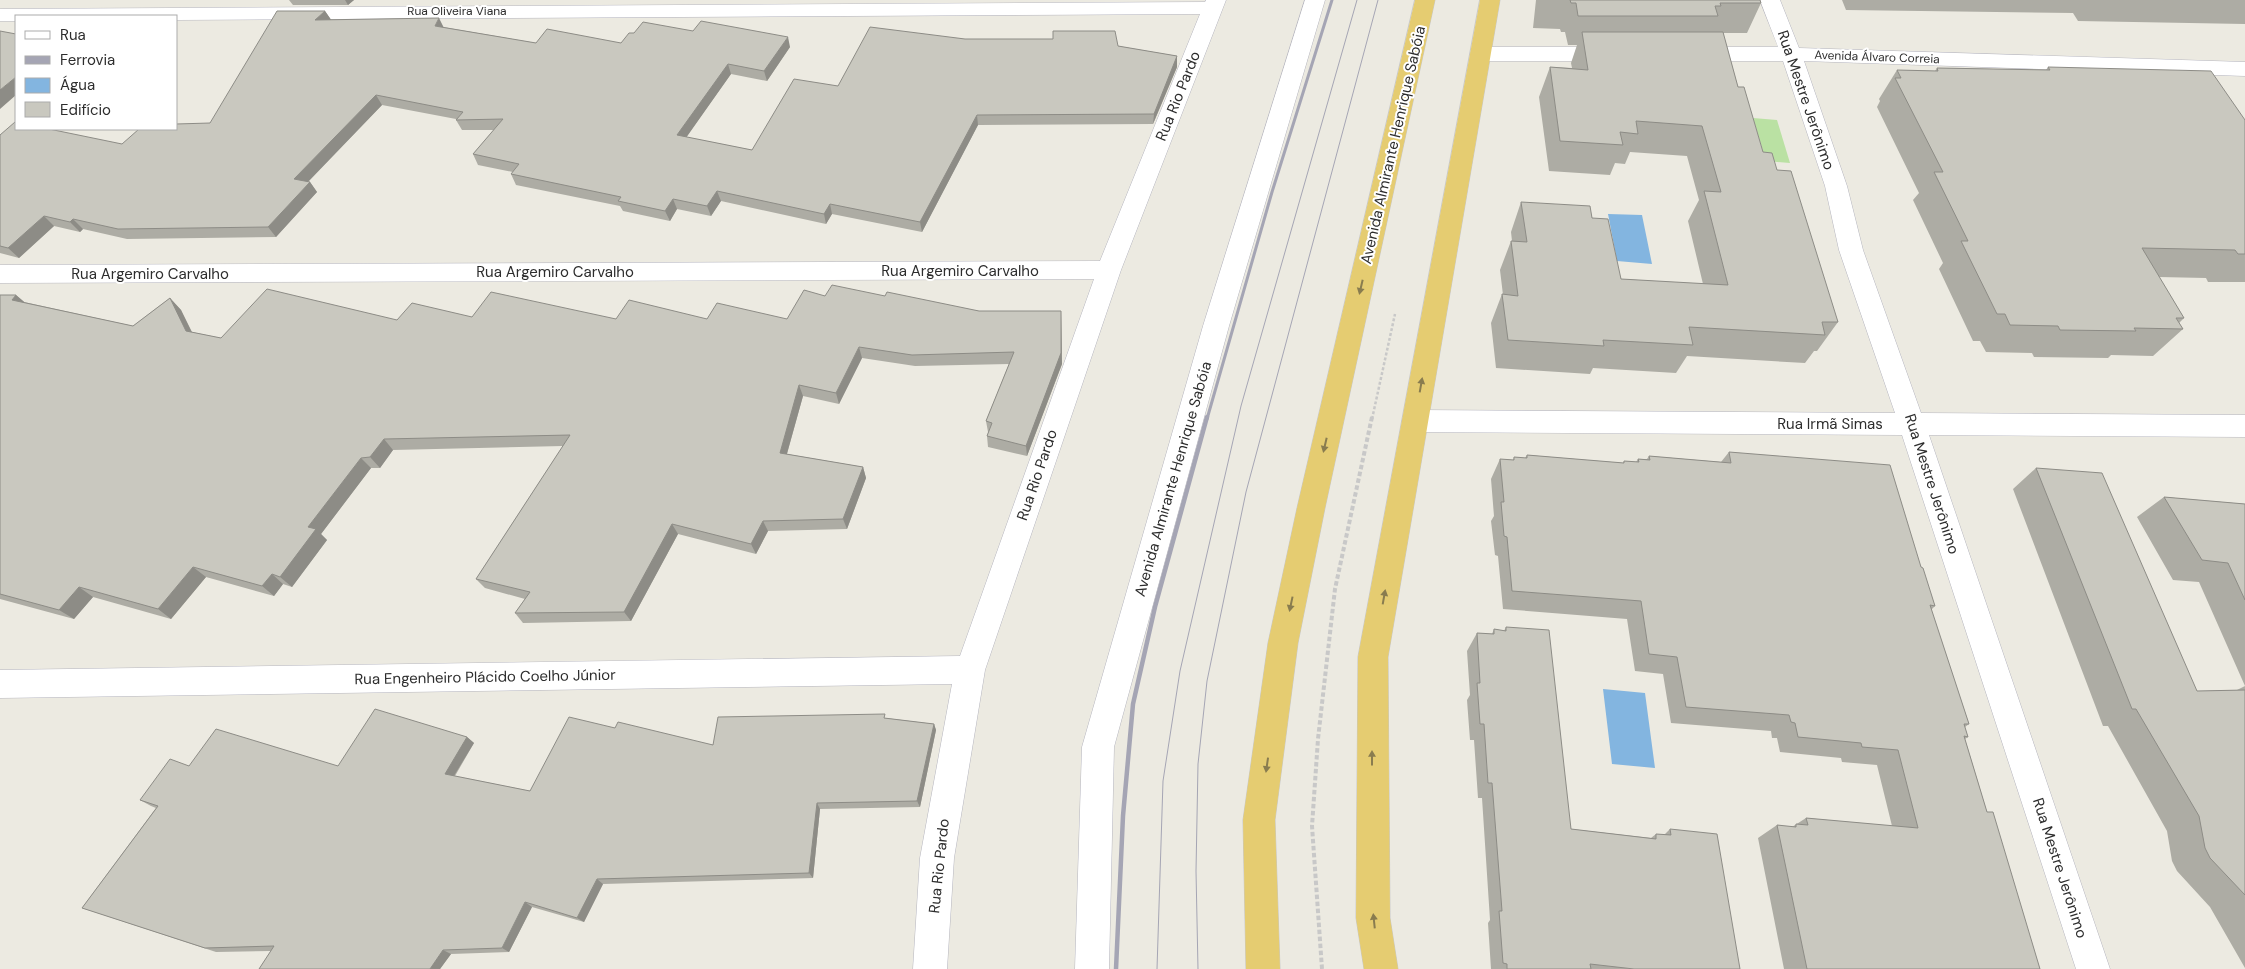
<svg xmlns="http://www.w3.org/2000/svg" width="2245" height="969" viewBox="0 0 2245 969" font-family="'DM Sans',sans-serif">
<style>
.pitch{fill:#bae1a3}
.water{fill:#83b5e0}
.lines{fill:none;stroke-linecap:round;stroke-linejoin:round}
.minor-casing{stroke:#b5b5bf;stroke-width:1}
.trunk-casing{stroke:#c8c8c8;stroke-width:1}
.path-far1{stroke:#c8c8c8;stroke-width:2.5;stroke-dasharray:3 2;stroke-linecap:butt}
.path{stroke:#c8c8c8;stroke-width:4;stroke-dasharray:4.5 2.5;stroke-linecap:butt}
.minor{fill:#fff;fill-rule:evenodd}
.trunk{fill:#e5cc71;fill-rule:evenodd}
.tram{stroke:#a5a5b4;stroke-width:1}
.rail-far1{stroke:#a5a5b4;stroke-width:3}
.rail{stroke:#a5a5b4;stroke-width:4.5}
.wall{fill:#adaca4}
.shaded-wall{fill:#8d8c86}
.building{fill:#c9c8bf;stroke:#8d8c86}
.oneway{fill:#897c4f}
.labels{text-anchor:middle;stroke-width:4;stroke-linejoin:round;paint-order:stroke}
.far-street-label{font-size:12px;fill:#2d2d2d;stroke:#fff}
.street-label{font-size:15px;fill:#2d2d2d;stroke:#fff}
</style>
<rect width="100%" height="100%" fill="#eceae1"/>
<path class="pitch" d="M1753,118L1777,120L1790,163L1766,161Z"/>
<path class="water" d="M1608,214L1642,215L1652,264L1617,261Z
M1603,689L1645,693L1655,768L1612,764Z"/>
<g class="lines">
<g class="minor-casing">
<path id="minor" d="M1206,0H1226L1121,270L985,670L954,858L947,969H913L920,858L952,684L0,698V670L960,656L1094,279L0,283V265L1100,261L1200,14L176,20V16H16V21H0V9L1205,2Z
M1305,0H1325L1229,326L1114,747L1109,969H1075L1082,747L1203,326Z
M1760,0H1780L1799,48L2245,62V76L1804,61L1847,186L1863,250L1921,413L2245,415V437L1929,435L2110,969H2076L1902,435L1415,432L1406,429L1402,421L1406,413L1415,410L1895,413L1839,250L1825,186L1783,61H1691L1684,59L1681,54L1684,49L1691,47H1778Z
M1480,47H1611L1618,49L1621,54L1618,59L1611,61H1480L1473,59L1470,54L1473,49Z"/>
</g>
<g class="trunk-casing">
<path id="trunk" d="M1415,0H1435L1325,508L1298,643L1275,820L1280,969H1246L1243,820L1268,643L1297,508Z
M1480,0H1500L1388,657L1390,918L1398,969H1364L1356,918L1358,657Z"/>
</g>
<path class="path-far1" d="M1372,419L1395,314"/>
<path class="path" d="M1322,969L1312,826L1318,739L1335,589L1372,417"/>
<use href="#minor" class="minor"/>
<use href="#trunk" class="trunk"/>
<path class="tram" d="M1157,969L1163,781L1180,671L1241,406L1357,0
M1198,969L1196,871L1198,764L1207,681L1246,492L1378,0"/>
<path class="rail-far1" d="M1207,419L1272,192L1332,0"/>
<path class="rail" d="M1116,969L1123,816L1133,704L1155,607L1207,417"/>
</g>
<path class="wall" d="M289,0H354L348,5H293Z
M1536,0H1760L1761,3L1747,33H1723L1738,87L1763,152L1777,170L1838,322L1817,351H1814L1805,363L1687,356L1676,373L1593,368L1590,374L1496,368L1491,323L1502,294L1503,295L1500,270L1511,241H1512L1511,232L1521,202L1592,218L1621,279L1703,284L1688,221L1699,200L1687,156L1630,152L1625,164L1615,163L1610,175L1549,171L1539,97L1550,67L1572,68L1571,63L1577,45H1568L1565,32H1561L1560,29L1533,28Z
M1842,0H2245V24L2078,21L2073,13L1846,10Z
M325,11L331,20L443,27L536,43H621L634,33L693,31L790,47L767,81L731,74L686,137L752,150L838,86L965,39L1118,46L1177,56V67L1153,124L978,125L922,232L832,214L826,224L721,201L711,216L677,209L670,221L623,211L620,206L516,185L511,174L513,172L478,165L473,154L494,130H462L456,120V119L382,105L308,182H310L317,192L276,237L127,239L83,229L80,232L54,226L19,258L0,253V135L122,144L210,123Z
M2048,67L2245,120V282H2208L2206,278L2159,277L2184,318L2179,323L2183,329L2153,356L2111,355L2108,358L2034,357L2032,353L1986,352L1980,341H1973L1939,269L1943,263L1913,200L1919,193L1877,107L1880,101L1879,99L1897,70L1935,71L1937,68L2046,70Z
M0,295H16L24,302L133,326L170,298L181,310L192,332L221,338L397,320L472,317L616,319H787L825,296H885L979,311H1061L1062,364L1027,456L988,447L987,436L988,433V432L986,421L1009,364L915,366L862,358L839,404L803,396L787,454L863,467L866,478L847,529L768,531L756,554L678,534L631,621L523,623L515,613L525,599L485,588L476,579L563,446L393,450L380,468H371L321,534L327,540L292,587L283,584L274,596L206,577L171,619L93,597L74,619L0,599Z
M1729,452L1921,567L1935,606L1931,610L1969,724L1965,727L1968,737L1965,739L1987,812L2040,969H1784L1758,838L1777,825L1792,827L1806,818L1892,826L1877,765L1842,762L1841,758L1780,752L1777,738H1772L1771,731L1671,723L1663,674L1635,671L1627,619L1503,609L1498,556L1495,555L1491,521L1494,516L1491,479L1500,459L1513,460L1514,457L1525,458L1527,455L1623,463L1624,461L1636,462L1638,459H1647L1649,456L1721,462Z
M2036,468L2197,691L2237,690L2245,686L2199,582L2173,580L2137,517L2164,497L2245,504V968L2210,907L2177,871L2172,861L2167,831L2108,726H2103L2013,489Z
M1506,627L1571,829L1651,838L1656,834L1664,835L1670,829L1740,969H1491L1488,923L1490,920L1482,798H1478L1474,740H1470L1467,700L1470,695L1467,651L1477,633L1492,634L1494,629L1504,631Z
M886,718L934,724L936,730L920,807L820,809L813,878L603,884L584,922L532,907L509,952L451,954L440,969H259L271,951L216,952L82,908L156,808L151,806L140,800L189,766H338L467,737L474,743L455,776L530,791L615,728L713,745Z"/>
<path class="shaded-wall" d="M345,0H354L348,5Z
M325,11L332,21L315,20Z
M439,18L444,28L435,26Z
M788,37L790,47L767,81L764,71Z
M1177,56V67L1153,124L1154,114Z
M728,64L731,74L681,145L677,135Z
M16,77V95L0,109V90Z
M376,95L382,105L301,189L294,179Z
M977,115L978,125L922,232L920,222Z
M310,182L317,192L276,237L268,227Z
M717,191L721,201L711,216L707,206Z
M673,199L677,209L670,221L665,211Z
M830,204L832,214L826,224L824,214Z
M44,216L54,226L19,258L8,248Z
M73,219L83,229L80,232L70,222Z
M16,295L29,306L12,300Z
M170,298L181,310L197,343L186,331Z
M1061,311L1062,364L1027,456L1026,446Z
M859,347L862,358L839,404L836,393Z
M799,385L803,396L784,464L780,453Z
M384,439L393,450L380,468L370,457Z
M361,458L371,468L321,534L327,540L292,587L280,577L308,527Z
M863,467L866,478L847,529L843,519Z
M763,521L768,531L756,554L751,544Z
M672,524L678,534L631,621L624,612Z
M193,567L206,577L171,619L158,609Z
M272,574L283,584L274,596L262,586Z
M79,587L93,597L74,619L59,610Z
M934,724L936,730L920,807L917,801Z
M467,737L474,743L452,779L445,774Z
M817,803L820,809L813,878L809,873Z
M597,879L603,884L584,922L577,918Z
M525,902L532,907L509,952L502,948Z
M443,950L451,954L440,969H430Z"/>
<path class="building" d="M1570,0H1760L1761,3H1720L1721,6H1715L1718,16H1578L1576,3H1571Z
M277,11H325L315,20L439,18L435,26L536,43L547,29L621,43L629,33H634L643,22L693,31L701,21L788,37L764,71L728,64L677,135L752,150L794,79L838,86L870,27L965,39H1053V31H1115L1118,46L1177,56L1154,114L977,115L920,222L830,204L824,214L717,191L707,206L673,199L665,211L618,201L621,197L511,174L519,164L473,154L503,119L456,120L463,112L376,95L294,179L310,182L268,227L118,229L73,219L70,222L44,216L8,248L0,246V135L15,122H16V129H49L122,144L139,129H176V124L210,123Z
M0,31L16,34V77L0,90Z
M1582,32H1723L1738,87H1744L1763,152L1772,153L1777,170L1791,171L1838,322H1822L1825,335L1689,327L1693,345L1603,340L1604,346L1508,340L1502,294L1518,296L1511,241L1527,242L1521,202L1590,206L1592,218L1608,219L1621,279L1728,285L1704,191L1721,192L1702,126L1636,121L1638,134L1620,132L1623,145L1560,141L1550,67L1588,70Z
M2048,67L2211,71L2245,120V254H2238L2235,250L2142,248L2184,318H2176L2183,329L2134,328L2136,331L2060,330L2058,326L2010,325L2005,314H1997L1961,241H1968L1934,172H1943L1895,78H1901L1897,70L1938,71L1937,68L2050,70Z
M832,285L885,296L887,292L979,311H1061V353L1026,446L987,436L992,423L986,421L1014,352L912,355L859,347L836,393L799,385L780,453L863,467L843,519L763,521L751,544L672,524L624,612L515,613L530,592L476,579L570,435L384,439L370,457L361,458L308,527L316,529L280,577L272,574L262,586L193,567L158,609L79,587L59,610L0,594V295H16L12,300L133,326L170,298L186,331L221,338L267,289L397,320L412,303L472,317L491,292L616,319L629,300L707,319L717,303L787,319L804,290L825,296Z
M1729,452L1890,465L1921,567L1923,568L1935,606L1930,605L1969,724H1964L1968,737L1964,736L1987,812H1993L2040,969H1807L1777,825L1796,827V824L1808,825L1806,818L1918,828L1898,750L1862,747L1861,743L1798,737L1795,723L1791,722L1789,715L1686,707L1677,657L1649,654L1641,601L1512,591L1507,537L1504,536L1501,502H1504L1500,459L1514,460V457L1527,458V455L1624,463V461L1639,462L1638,459L1650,460L1649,456L1731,463Z
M2036,468L2102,473L2197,691L2245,690V895L2210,858L2205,848L2199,816L2136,709H2132Z
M2164,497L2245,504V600L2228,563L2202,560Z
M1506,627L1549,630L1571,829L1656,839V834L1671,835L1670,829L1717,834L1740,969H1634L1590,964L1591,969H1507V964L1503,963L1499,911H1502L1492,783H1488L1484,724H1480L1477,683H1480L1477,633L1494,634V629L1506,631Z
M375,709L467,737L445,774L530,791L569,717L615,728L618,722L713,745L718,717L885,714L884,718L934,724L917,801L817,803L809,873L597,879L577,918L525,902L502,948L443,950L430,969H259L274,946L205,948L82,908L158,806L140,800L170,759L189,766L216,729L338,766Z"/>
<defs><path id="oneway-solid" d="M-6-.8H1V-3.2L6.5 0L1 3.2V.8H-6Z" transform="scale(1.25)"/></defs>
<g class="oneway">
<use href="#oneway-solid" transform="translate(1361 287) rotate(103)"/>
<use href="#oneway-solid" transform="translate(1421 385) rotate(-80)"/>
<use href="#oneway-solid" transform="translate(1325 445) rotate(103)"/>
<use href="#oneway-solid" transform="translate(1384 597) rotate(-80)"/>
<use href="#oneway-solid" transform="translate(1291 604) rotate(102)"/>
<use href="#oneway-solid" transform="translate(1372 758) rotate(-90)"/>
<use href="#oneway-solid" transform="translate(1267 765) rotate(98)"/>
<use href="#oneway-solid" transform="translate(1374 921) rotate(-96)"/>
</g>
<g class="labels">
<g class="far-street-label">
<text x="457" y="15">Rua Oliveira Viana</text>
<text transform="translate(1877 57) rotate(2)" y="4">Avenida Álvaro Correia</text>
</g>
<g class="street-label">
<text transform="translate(1178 96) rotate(-68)" y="5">Rua Rio Pardo</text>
<text transform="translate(1806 100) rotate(71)" y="5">Rua Mestre Jerônimo</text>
<text transform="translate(1393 145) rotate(-77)" y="5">Avenida Almirante Henrique Sabóia</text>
<text x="960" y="276">Rua Argemiro Carvalho</text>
<text x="555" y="277">Rua Argemiro Carvalho</text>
<text x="150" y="279">Rua Argemiro Carvalho</text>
<text x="1830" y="429">Rua Irmã Simas</text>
<text transform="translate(1037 475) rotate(-71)" y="5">Rua Rio Pardo</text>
<text transform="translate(1173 479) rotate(-74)" y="5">Avenida Almirante Henrique Sabóia</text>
<text transform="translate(1932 484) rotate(72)" y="5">Rua Mestre Jerônimo</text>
<text transform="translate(485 677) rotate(-1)" y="5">Rua Engenheiro Plácido Coelho Júnior</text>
<text transform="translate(939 866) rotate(-84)" y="5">Rua Rio Pardo</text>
<text transform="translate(2060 868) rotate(72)" y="5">Rua Mestre Jerônimo</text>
</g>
</g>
<rect x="15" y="15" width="162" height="115" fill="#ffffff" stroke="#ababab"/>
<rect x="25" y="31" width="25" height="8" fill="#ffffff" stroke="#ababab"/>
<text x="60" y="40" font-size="15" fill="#2d2d2d">Rua</text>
<rect x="25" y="56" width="25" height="8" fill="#a5a5b4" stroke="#ababab"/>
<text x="60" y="65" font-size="15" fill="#2d2d2d">Ferrovia</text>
<rect x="25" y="78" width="25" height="15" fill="#83b5e0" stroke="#ababab"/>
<text x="60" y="90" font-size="15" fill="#2d2d2d">Água</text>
<rect x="25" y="102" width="25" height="15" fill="#c9c8bf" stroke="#ababab"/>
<text x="60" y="115" font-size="15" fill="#2d2d2d">Edifício</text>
</svg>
